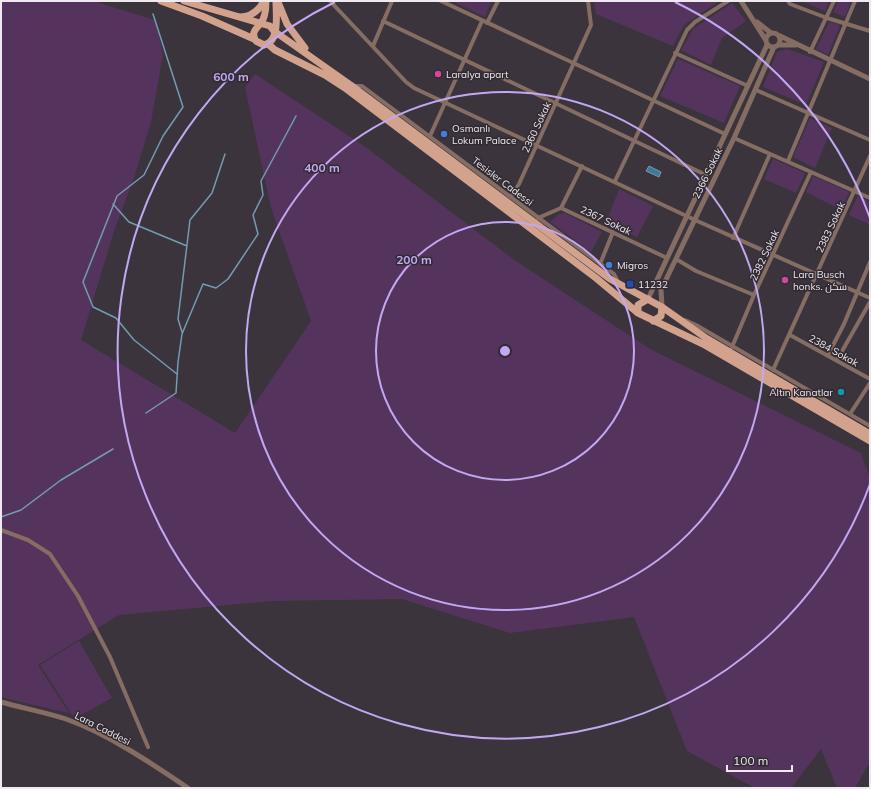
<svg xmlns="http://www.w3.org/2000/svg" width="871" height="789" viewBox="0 0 871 789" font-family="Mulish,Cairo,sans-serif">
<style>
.green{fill:#54345d}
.water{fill:#3e7998;stroke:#739bb2}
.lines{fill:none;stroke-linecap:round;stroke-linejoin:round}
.stream{stroke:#739bb2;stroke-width:1.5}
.minor{stroke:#866d63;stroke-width:4}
.tertiary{stroke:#866d63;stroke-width:5}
.primary{stroke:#d3a28d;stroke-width:7}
.ring{fill:none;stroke:#c2a8f3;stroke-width:2}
.hotel-dot{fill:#d1479c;stroke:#312a32;stroke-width:1.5}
.shop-dot{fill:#3f7fe0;stroke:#312a32;stroke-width:1.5}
.transit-dot{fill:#1a4fb4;stroke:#312a32;stroke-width:1.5}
.culture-dot{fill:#0f9aa8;stroke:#312a32;stroke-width:1.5}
.labels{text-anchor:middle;stroke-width:3;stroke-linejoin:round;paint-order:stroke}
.poi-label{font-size:10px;fill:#efeaf0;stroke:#312a32;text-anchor:start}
.street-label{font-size:10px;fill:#efeaf0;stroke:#312a32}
.centre{fill:#c2a8f3;stroke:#312a32;stroke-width:2}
.ring-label{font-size:12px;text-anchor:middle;font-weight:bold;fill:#c2a8f3;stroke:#312a32;stroke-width:3;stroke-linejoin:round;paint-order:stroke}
</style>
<rect width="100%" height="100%" fill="#3b343d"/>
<path class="green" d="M1,1H93L155,20L163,54L151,122L134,178L115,228L81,340L235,433L311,321L271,208L245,87L255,74L364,146L513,259L650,349L861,453L870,478V767L868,765L855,788H837L821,749L791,788H755L687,751L634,617L510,633L402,599L273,601L119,615L38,665L69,713L8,699L1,696Z
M452,1H491L485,17Z
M594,1H719L684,25L673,46L596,14Z
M801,1H829L825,11Z
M838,1H851L845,17L833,12Z
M732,3L746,21L722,38L711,65L681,50L693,29Z
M829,22L840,25L828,55L816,49Z
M787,49L824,62L806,105L763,87L777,52Z
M678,59L740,86L724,123L660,96Z
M810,118L832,128L815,168L793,157Z
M773,159L805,173L796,193L764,179Z
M813,176L849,192L841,210L806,192Z
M619,189L653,206L637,237L606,223Z
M858,196L870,202V225L849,215Z
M565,213L602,232L591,252L550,222L559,214Z
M79,641L112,698L83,714L72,715L40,665Z"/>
<path class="water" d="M649,166L661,172L659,177L646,171Z"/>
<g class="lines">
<path class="stream" d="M153,14L183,107L163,136L144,175L117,196L83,282L93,307L116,318L134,340L177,374
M113,204L129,222L187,246
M182,332L178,319L190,220L212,193L225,154
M146,413L176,393L178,362L182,334L203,284L216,288L228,279L258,234L253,215L263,195L261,181L296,116
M1,517L21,510L61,480L113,449"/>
<path class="minor" d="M330,1L406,82L414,88L695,220L870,298
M441,1L725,134
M788,1L790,4L827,18L870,31
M383,21L706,175
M487,23L498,1
M373,46L392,1
M810,52L834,1
M675,53L748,86
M352,86H362L614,274L618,282
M756,90L870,140
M430,136L482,21
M734,138L870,198
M788,161L855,1
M615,181L687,30L695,22L728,1
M511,197L519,184L591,25L588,1
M561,208L582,166
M538,218L561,208L667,258
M733,238L770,154
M676,259L696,271L754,295
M600,264L613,232
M685,320L696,325L870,426
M790,335L870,379
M732,347L754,295L811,172
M828,355L844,324L870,262
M837,360L870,302
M773,370L870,156
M850,414L870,383
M1,530L28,540L50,554L78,596L110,657L148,747"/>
<path class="tertiary" d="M741,1L765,39
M757,22L771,33
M766 40a7 7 0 1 1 14 0a7 7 0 1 1-14 0Z
M778,35L870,79
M778,45H796
M648,299L767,45
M662,307L661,290L734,138L774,47
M1,702C22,708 45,712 66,719C108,734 151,763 188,788"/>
<path class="primary" d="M161,1L202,16L254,39
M184,1L270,26L274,31L352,86L610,279L662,307L706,338L870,434
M266,1C266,8 265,19 260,24C255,30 251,33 256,41L264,45C280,42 276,14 276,1
M278,2L287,24L305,48
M240,17C251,17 259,10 264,1
M268,44L275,50L325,75L345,88L596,278L638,313L703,344L870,441
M638,313V305L648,299
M653,321L661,316L662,307"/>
</g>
<g class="ring">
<circle cx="505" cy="351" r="129"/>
<circle cx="505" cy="351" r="259"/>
<path d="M870 484A388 388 0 1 1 335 2M675 2A388 388 0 0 1 870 218"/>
</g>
<g class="hotel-dot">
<circle cx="438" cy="74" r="4"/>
<circle cx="785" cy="280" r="4"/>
</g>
<g class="shop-dot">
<circle cx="444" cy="134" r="4"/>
<circle cx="609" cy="265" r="4"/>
</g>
<rect class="transit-dot" x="626" y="280" width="8" height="8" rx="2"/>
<circle class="culture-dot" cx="841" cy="392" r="4"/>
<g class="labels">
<g class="poi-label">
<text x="446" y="78">Laralya apart</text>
<text x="452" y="132">Osmanlı<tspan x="452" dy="12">Lokum Palace</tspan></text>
<text x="617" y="269">Migros</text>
<text x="793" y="278">Lara Busch<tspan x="793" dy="12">honks. سكن</tspan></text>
<text x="638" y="288">11232</text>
<text x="833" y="396" text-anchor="end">Altın Kanatlar</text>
</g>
<g class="street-label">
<text transform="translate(536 127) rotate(-65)" y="4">2360 Sokak</text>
<text transform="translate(707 173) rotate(-64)" y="4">2366 Sokak</text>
<text transform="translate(503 181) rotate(37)" y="4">Tesisler Cadessi</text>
<text transform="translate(606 220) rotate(25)" y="4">2367 Sokak</text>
<text transform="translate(830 227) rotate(-65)" y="4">2383 Sokak</text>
<text transform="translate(764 255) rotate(-65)" y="4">2382 Sokak</text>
<text transform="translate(834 350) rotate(29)" y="4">2384 Sokak</text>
<text transform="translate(103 728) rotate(27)" y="4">Lara Caddesi</text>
</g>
</g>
<circle cx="505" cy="351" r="6" class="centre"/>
<g class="ring-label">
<text x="231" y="81">600 m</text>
<text x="322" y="172">400 m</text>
<text x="414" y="264">200 m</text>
</g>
<rect width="871" height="789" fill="none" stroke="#efeaf0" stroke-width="4"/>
<path d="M727 765v6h65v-6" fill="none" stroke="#efeaf0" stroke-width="2"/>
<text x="733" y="765" font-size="12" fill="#efeaf0" stroke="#312a32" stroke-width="3" paint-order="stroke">100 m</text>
</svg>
